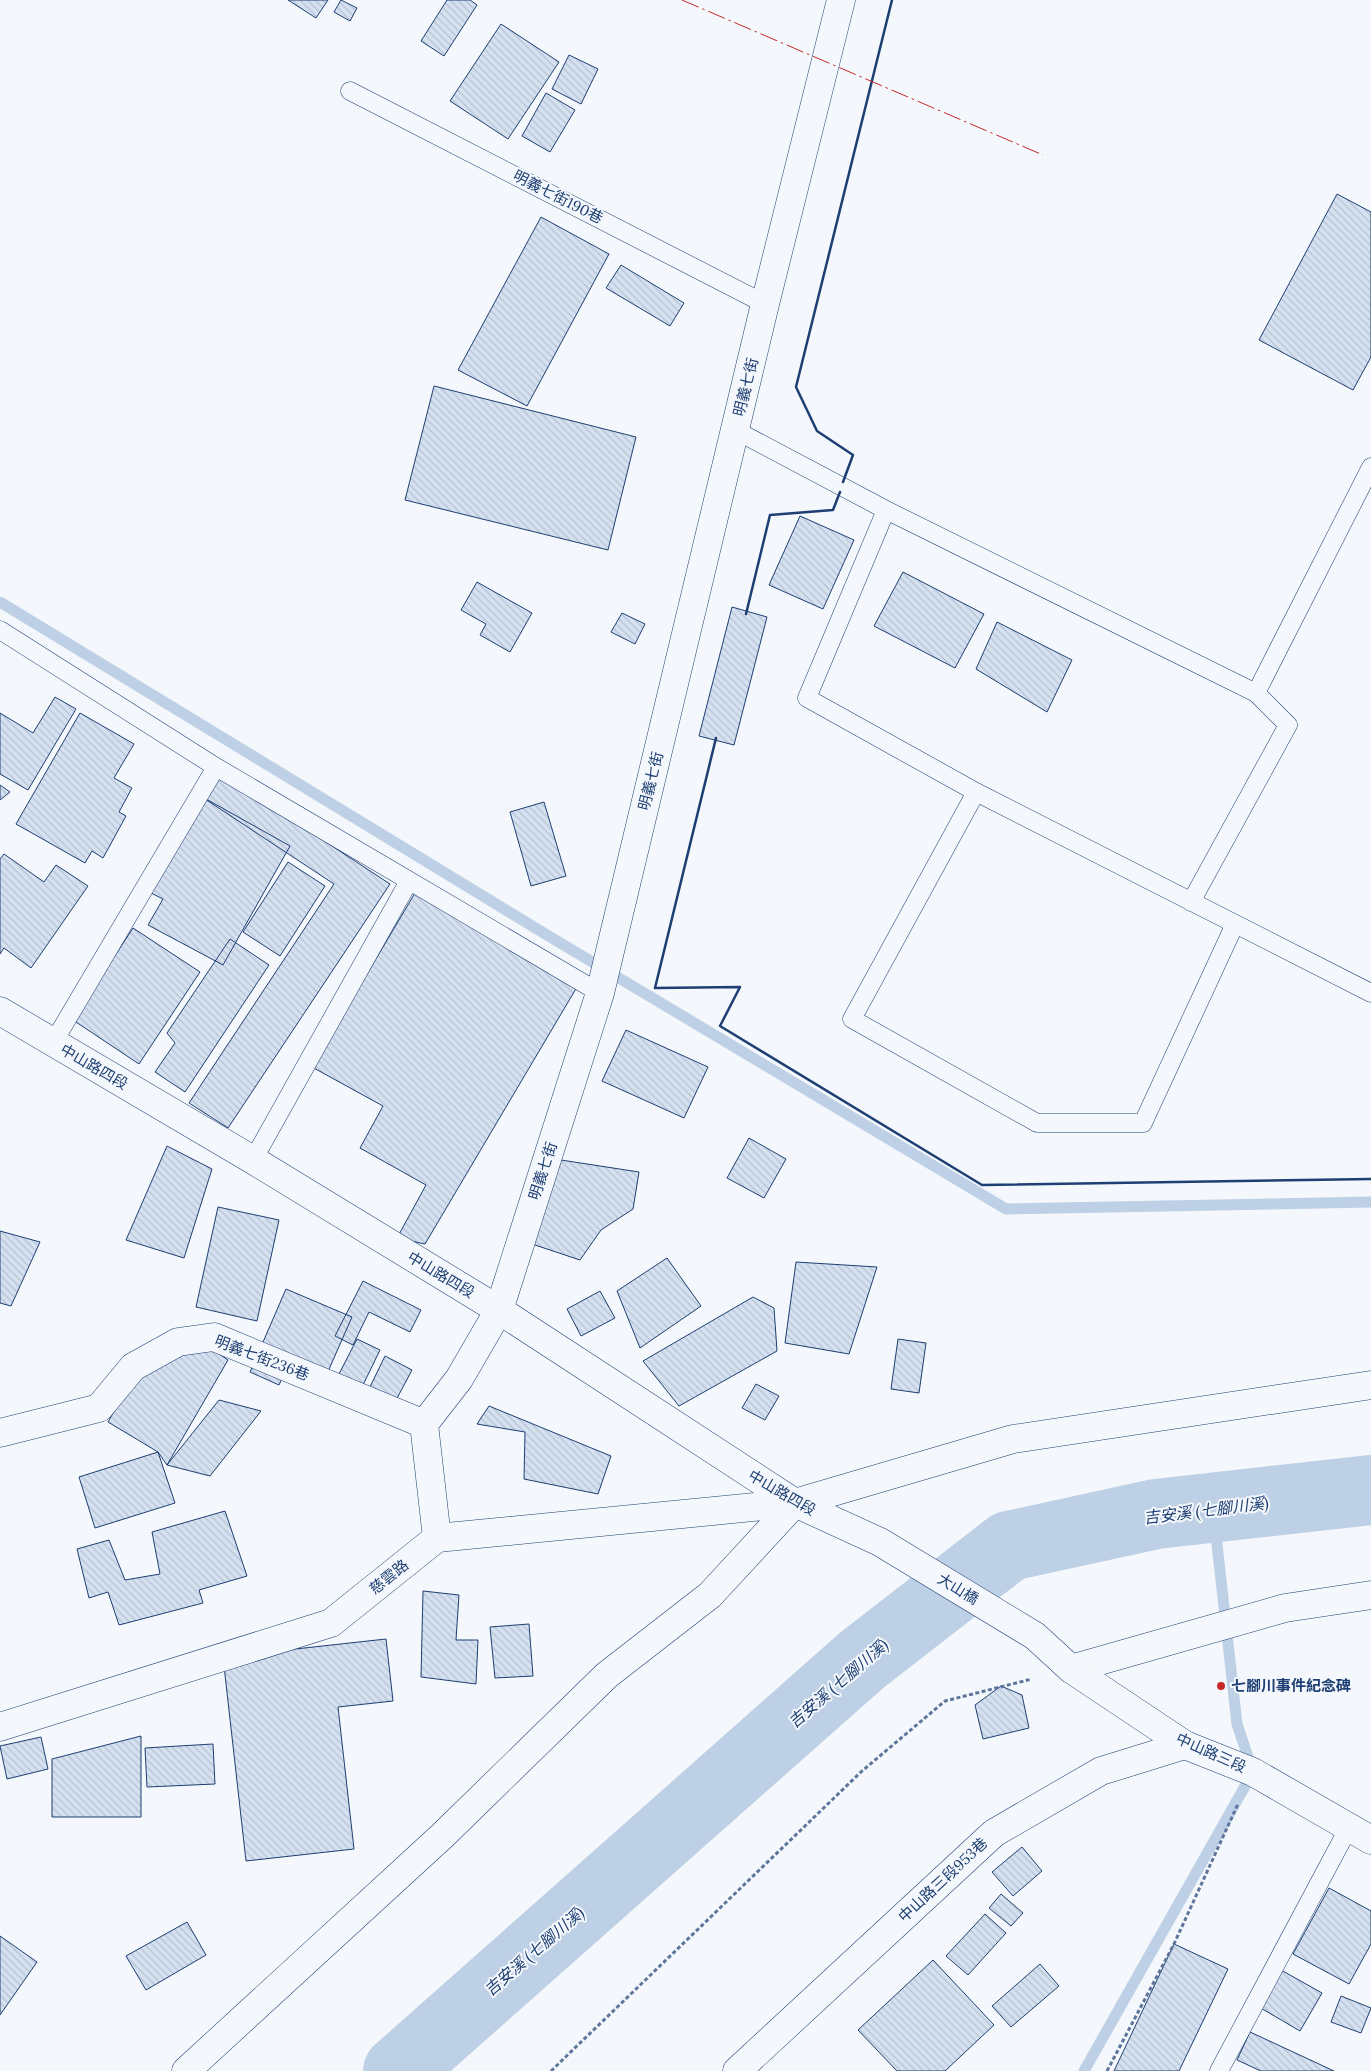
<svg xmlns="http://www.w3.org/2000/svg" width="1371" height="2071" viewBox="0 0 1371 2071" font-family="Lora,'Noto Sans TC',serif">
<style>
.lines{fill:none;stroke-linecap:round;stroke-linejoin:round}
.stream{stroke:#bed0e5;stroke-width:11}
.river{stroke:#bed0e5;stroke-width:70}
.building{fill:url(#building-back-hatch);stroke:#1d3f73}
.lane-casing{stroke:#1d3f73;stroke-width:19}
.street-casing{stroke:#1d3f73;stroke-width:29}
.secondary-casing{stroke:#1d3f73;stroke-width:29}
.path{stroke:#5e769c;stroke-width:3;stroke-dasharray:4 2.5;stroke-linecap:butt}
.lane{stroke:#f4f7fb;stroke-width:18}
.street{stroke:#f4f7fb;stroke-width:28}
.secondary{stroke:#f4f7fb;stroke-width:28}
.wall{stroke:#1d3f73;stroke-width:2.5}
.power{stroke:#c62828;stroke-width:1;stroke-dasharray:18 4 2.5 4;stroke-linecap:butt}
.poi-dot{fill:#c62828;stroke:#f4f7fb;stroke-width:2}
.labels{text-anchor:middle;stroke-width:4;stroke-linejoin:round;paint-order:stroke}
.street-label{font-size:15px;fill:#1d3f73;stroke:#f4f7fb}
.poi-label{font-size:15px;font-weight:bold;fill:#1d3f73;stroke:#f4f7fb;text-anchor:start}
.water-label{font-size:16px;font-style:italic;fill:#1d3f73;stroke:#f4f7fb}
</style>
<defs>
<pattern id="building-back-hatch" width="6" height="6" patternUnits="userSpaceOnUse" patternTransform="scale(1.25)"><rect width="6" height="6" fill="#d5e0f0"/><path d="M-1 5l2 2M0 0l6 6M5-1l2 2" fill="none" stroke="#b6c1d1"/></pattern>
</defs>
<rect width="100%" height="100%" fill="#f4f7fb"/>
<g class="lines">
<path class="stream" d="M0,602L547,935L1006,1209L1371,1202
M1084,2071L1253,1772L1237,1724L1213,1508"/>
<path class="river" d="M398,2071L862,1660L1009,1546L1156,1514L1371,1490"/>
</g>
<path class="building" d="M288,0H328L316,18Z
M341,0L357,8L350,21L334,12Z
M447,0H470L477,5L444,56L421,41Z
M501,24L559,62L508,139L450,101Z
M569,55L598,69L581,104L552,89Z
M546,93L575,110L550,152L522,136Z
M1337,194L1371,212V357L1353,390L1259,340Z
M541,217L609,254L527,406L458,370Z
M621,265L684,303L670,326L606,288Z
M434,386L636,437L608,550L405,500Z
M800,516L854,540L823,609L769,585Z
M903,572L984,614L955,668L874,626Z
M477,582L532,613L510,652L480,635L486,624L461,610Z
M732,607L767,617L734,745L699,736Z
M622,613L645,624L635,644L611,632Z
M997,622L1072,660L1047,712L976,669Z
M55,697L76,709L28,790L0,774V713L33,733Z
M80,713L134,744L114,778L132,788L119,812L126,816L103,858L92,851L85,863L16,824Z
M216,770L390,884L228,1128L189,1103L334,884L199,795Z
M0,785L10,792L0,800Z
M199,795L290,846L223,965L148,925L163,899L145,890Z
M544,802L566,876L531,886L510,812Z
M4,854L44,882L56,865L88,886L31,968L4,948L0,954V859Z
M288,862L325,886L280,956L243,932Z
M415,893L577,987L425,1244L397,1238L426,1185L360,1148L383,1106L312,1067Z
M133,928L200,972L139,1064L73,1020Z
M230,939L269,965L185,1092L155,1072L175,1043L167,1033Z
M626,1030L708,1067L684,1118L602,1081Z
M749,1138L786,1159L764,1198L727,1178Z
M167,1146L212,1169L184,1258L126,1240Z
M561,1160L639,1172L633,1209L601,1230L580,1260L514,1238Z
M218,1207L279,1220L257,1321L196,1307Z
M0,1231L40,1242L11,1306L0,1303Z
M667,1258L701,1306L640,1348L617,1291Z
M796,1262L877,1267L849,1354L785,1343Z
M363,1281L421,1310L410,1332L369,1312L353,1345L335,1336Z
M286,1289L352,1317L326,1376L290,1361L279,1385L250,1372Z
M600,1291L615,1318L581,1336L567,1309Z
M753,1297L774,1308L777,1351L679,1406L643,1361Z
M197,1339L228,1360L167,1465L158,1452L108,1422L132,1380Z
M357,1339L380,1350L362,1387L338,1376Z
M898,1339L926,1343L919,1393L891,1389Z
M385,1356L412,1370L394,1404L368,1391Z
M756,1384L779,1396L765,1420L742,1408Z
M219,1400L261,1411L210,1476L167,1465Z
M489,1406L611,1456L598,1494L524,1479L525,1432L477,1424Z
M158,1452L175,1503L95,1528L79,1477Z
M225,1511L247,1576L199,1590L203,1603L119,1625L108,1592L89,1598L77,1549L109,1540L125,1580L160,1574L152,1532Z
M423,1591L459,1595L456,1640H478L476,1684L421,1677Z
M529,1624L533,1676L495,1678L490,1627Z
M386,1639L393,1701L338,1707L354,1849L246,1861L223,1657Z
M1001,1686L1022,1695L1029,1728L983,1739L975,1705Z
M141,1736V1817H52V1759Z
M41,1737L48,1769L7,1779L0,1746Z
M213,1744L215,1784L147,1787L145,1748Z
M1022,1847L1042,1871L1013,1896L992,1872Z
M1329,1888L1371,1911V1944L1349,1984L1293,1954Z
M1001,1894L1023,1913L1011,1926L989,1908Z
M985,1914L1006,1933L968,1975L946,1956Z
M187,1922L206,1955L146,1990L126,1956Z
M0,1936L37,1962L0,2015Z
M1174,1944L1228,1969L1179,2071H1114Z
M933,1960L994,2025L945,2071H897L858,2030Z
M1040,1964L1059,1986L1011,2027L992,2006Z
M1281,1970L1322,1993L1300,2031L1259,2007Z
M1341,1996L1371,2008L1361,2033L1331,2022Z
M1250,2032L1334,2071H1261L1237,2060Z"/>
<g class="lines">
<g class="lane-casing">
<path id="lane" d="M350,91L765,304
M735,430L886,510L1256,693L1371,467
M886,510L807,698L976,792L1371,993
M0,630L216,767L600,993
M976,792L852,1019L1037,1123H1143L1235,924
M1191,902L1288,725L1256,693
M53,1043L216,767
M253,1160L409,881
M1219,2071L1349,1827"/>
</g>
<g class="street-casing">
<path id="street" d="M0,1011L253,1160L499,1310
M0,1433L99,1408L133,1367L178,1342L214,1337L424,1424
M437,1538L795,1503L1013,1439L1371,1385
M1071,1669L1285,1608L1371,1595
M186,2071L442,1836L607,1675L710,1595L795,1503
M737,2071L994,1833L1101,1771L1185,1745"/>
</g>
<g class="secondary-casing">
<path id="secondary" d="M499,1310L795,1503L880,1542L1035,1636L1071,1669L1185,1745L1253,1772L1371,1840
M0,1727L331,1623L437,1538L424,1424L459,1379L499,1310L600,993L765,304L841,0"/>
</g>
<path class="path" d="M551,2071L862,1771L945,1701L1032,1679
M1107,2071L1174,1944L1238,1804"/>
<use href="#lane" class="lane"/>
<use href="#street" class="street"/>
<use href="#secondary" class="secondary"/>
<path class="wall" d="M843,482L853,455L817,431L796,387L892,0
M746,614L770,515L833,510L840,492
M716,738L655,988L740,987L720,1026L982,1185L1371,1179"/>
<path class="power" d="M682,0L1043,155"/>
</g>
<circle class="poi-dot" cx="1221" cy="1686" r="5"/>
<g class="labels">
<g class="street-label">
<text transform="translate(558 197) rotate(27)" y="5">明義七街190巷</text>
<text transform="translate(746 387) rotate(-76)" y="5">明義七街</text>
<text transform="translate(651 781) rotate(-76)" y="5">明義七街</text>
<text transform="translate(94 1067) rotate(30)" y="5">中山路四段</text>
<text transform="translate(543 1171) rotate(-72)" y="5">明義七街</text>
<text transform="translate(441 1275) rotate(31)" y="5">中山路四段</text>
<text transform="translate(262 1358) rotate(21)" y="5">明義七街236巷</text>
<text transform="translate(782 1493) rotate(30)" y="5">中山路四段</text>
<text transform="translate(389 1577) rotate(-39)" y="5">慈雲路</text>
<text transform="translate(958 1589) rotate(31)" y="5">大山橋</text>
<text transform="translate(1211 1753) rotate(24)" y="5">中山路三段</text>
<text transform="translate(943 1880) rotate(-43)" y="5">中山路三段953巷</text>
</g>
<g class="poi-label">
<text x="1231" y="1691">七腳川事件紀念碑</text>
</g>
<g class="water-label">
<text transform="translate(1206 1510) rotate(-7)" y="6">吉安溪 (七腳川溪)</text>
<text transform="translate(838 1683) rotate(-41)" y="6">吉安溪 (七腳川溪)</text>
<text transform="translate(534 1951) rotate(-41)" y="6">吉安溪 (七腳川溪)</text>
</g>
</g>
</svg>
